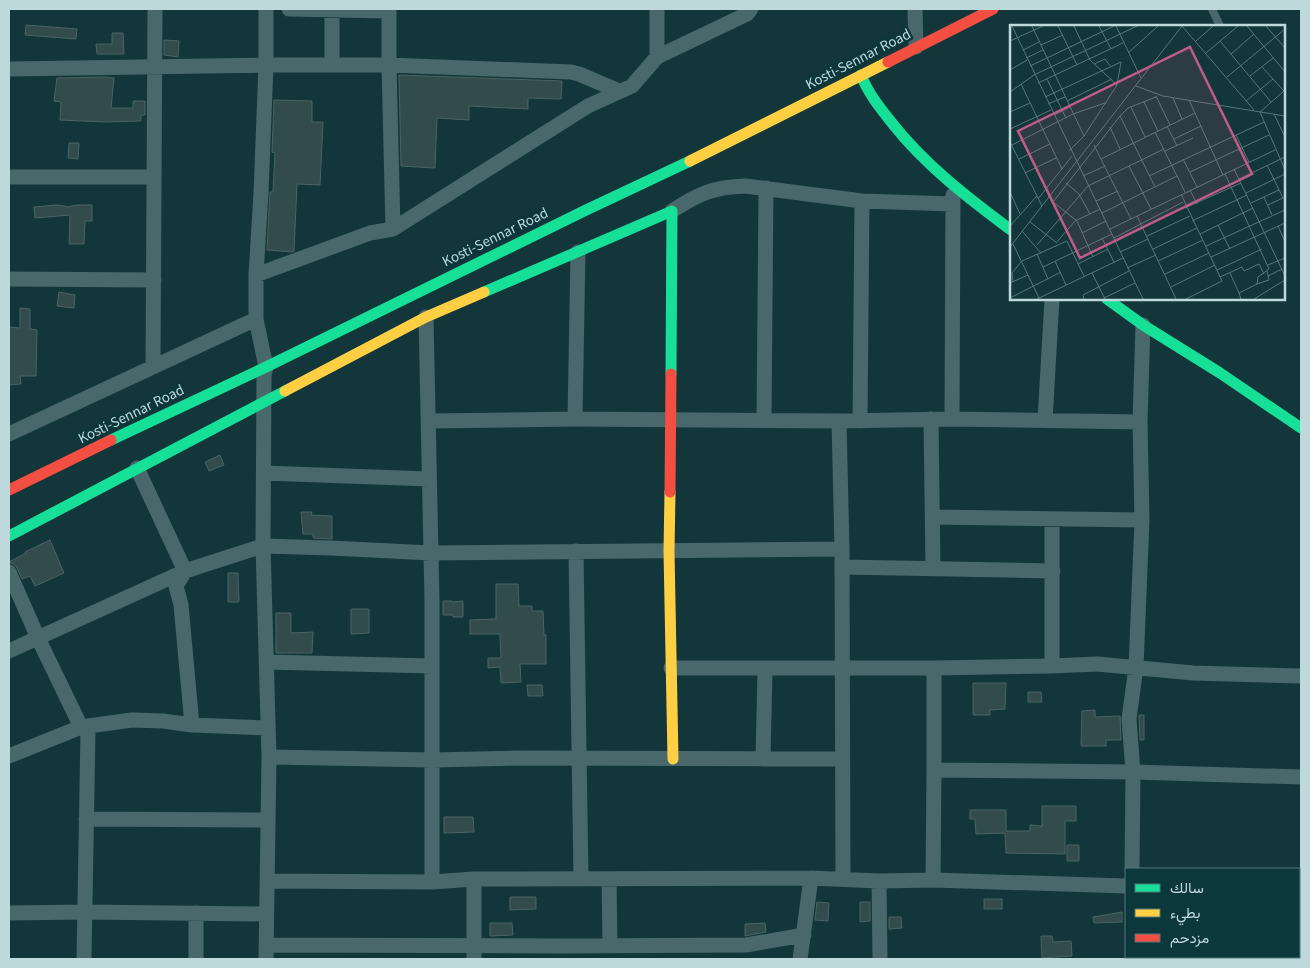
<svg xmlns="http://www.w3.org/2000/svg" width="1310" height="968" viewBox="0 0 1310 968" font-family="'Source Sans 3',Vazirmatn,sans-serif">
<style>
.building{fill:#324b4c;stroke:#4a6464}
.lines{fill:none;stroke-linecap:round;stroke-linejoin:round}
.lane{stroke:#48686b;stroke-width:8}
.street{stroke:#48686b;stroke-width:15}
.fast{stroke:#16e098;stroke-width:11}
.slow{stroke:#ffcf43;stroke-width:11}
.jam{stroke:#f24e42;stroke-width:11}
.labels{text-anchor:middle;stroke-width:5;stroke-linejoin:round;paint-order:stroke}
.street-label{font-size:15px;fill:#bed9dc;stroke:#0c373b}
.inset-road{fill:none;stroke:#57777b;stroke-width:1}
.view{fill:#c15c88;fill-opacity:0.15;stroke:#c15c88;stroke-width:2.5}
.inset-edge{fill:none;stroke:#bed9dc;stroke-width:2.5}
</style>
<rect width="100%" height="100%" fill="#13363a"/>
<path class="building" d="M26,25L77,29L76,39L25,35Z
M112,33H123L124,54H97L96,44H112Z
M164,40L179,41L178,57L164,55Z
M399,75L562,81L561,99L528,98V109L469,106V120L437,118L435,168L401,166Z
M104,77L114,78L111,108H133V101H145V115H141V121L106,122L60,120L61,102L54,101L57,78Z
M274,100L312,101V122H323L320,185L297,184L294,251L292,252L267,250L270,192H273L275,153L272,152Z
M69,143H79L78,159L68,158Z
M57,205L70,207L71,206L77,205H92V221H85L84,244H69L70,215L35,218L34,207Z
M59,292L75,295L74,308L57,306Z
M20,308L30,309V329L37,330L36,376H20L21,384L9,385V327L20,328Z
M220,455L224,465L209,471L205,462Z
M301,512H312L311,515L332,516V539L313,538V534H303Z
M50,540L64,573L35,586L30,576L22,579L17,568L15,565L9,562L26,553L25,552Z
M228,573H238L239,602H228Z
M496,584H518L519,606H532V611H543L544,635H546V664H520L521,682L501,683L500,667L488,668V658H501L500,634H470V620L496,619Z
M443,601H452V602L463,601V617H453V615H443Z
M351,609H369V633L351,634Z
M276,613H291V633L313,632L312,653H276Z
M973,683H1006L1005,709L990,710V715H973Z
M527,685H542L543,696H528Z
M1028,692H1041L1042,702H1028Z
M1095,710V717L1120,716L1121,740H1106V746H1081L1082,711Z
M1139,715H1144V740H1140Z
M1042,806H1076V821H1065V854L1006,853L1005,833L976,834L975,819H970V810H1006V831H1030V825L1042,826Z
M444,817H473L474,832L444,833Z
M1067,845H1079V861H1067Z
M510,897H536V909L510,910Z
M984,899H1002V909H984Z
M817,902L829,903L828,921L815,920Z
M860,902H870V921L860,922Z
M1122,912V922L1094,923L1093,917Z
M889,917H901L902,928L889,929Z
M490,923H512L513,935L490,936Z
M765,923L766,932L745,936V924Z
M1041,936H1052L1053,942L1071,941L1072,956L1042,958Z"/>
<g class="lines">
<path class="lane" d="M1212,9L1220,26"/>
<path class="street" d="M289,9L389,11
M389,9V65L393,229
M915,9L916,47
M657,57V9
M332,65V9
M9,69L266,65H389L571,72L579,74L619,91
M9,177H154
M672,211C698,194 713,187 745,186L862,201L953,204
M256,275L370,233L393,229L588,106L632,86L657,57L747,14L751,9
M9,279L154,280
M426,317L432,601V882
M153,367L155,9
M575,419L578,252
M931,419L933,569
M952,419L953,195
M764,420L766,188
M1045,420L1052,299
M429,421L575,419L839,421L952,419L1140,422
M839,421L842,549L843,879
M860,421L862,201
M9,434L256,319
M137,468L185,571L176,586L181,605L192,725
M264,473L429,479
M933,517L1142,520
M576,551L581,879
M842,567L1053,571
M9,572L38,638L81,727L88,731L84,959
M9,651L185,571L263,546L331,548L431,553L842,549
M266,662L432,666
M1052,666V519
M671,668H934L1052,666L1097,664L1193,673L1301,676
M9,756L81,727L132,720L163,721L192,725L268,728
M269,757L433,760L521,758L842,759
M763,759L765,669
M934,770L1133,772L1301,777
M86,819L268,820
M1132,869L1133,772L1129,719L1136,667L1142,520L1140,422L1143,325
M474,879V959
M609,879L610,945
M933,880L934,770V668
M268,881L432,882L474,879L811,878L879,881L933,880L1126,886
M879,881L880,959
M1299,886H1301
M9,913L85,912L266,914
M266,945L562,946L746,945L804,935
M1146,957V959
M1217,957L1301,958
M196,959V913
M266,959L269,757L263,546L264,375L266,367L256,319V275L261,193L266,65V9
M800,959L811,878"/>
<path class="fast" d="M861,75C868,93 880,108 892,123C925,165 968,198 1011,230
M484,292L672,211L671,374
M1107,299L1143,325L1220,373L1301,428
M111,440L266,367L584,211L690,161
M9,536L285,391"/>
<path class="slow" d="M690,161L888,62
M285,391L426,317L484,292
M670,492L669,551L673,759"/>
<path class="jam" d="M888,62L993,9
M9,490L111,440
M670,492L671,374"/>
</g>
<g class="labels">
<g class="street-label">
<text transform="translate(858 59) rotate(-27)" y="5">Kosti-Sennar Road</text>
<text transform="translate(495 237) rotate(-26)" y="5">Kosti-Sennar Road</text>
<text transform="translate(131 414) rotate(-26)" y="5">Kosti-Sennar Road</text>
</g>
</g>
<g transform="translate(1010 25)">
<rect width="275" height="275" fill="#13363a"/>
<path class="inset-road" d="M2,1L133,274M22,1L74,111M48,1L67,40M64,1L80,35L107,60M89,1L101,24M106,1L131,53M172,1L244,85M237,1L275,47M256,1L275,23M0,16L33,1M186,16L203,1M210,16L261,77M31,20L53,10M13,25L29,17M118,28L148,1M196,28L228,1M221,29L244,9M16,33L33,25M84,39L95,34L100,41M20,41L104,1M252,42L274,66M0,45L17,35M240,51L263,33M217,52L275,4M37,54L56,93M28,58L113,18M11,59L52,144M126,61L153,71L275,91M275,65L250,87L275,145M0,67L24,50L127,1M146,71L160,100M35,72L111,37L107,60L74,111L59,126M163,73L172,94M179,75L213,150M57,76L102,54M236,76L263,54M134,77L148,106M38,79L55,72M121,82L135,112M0,87L20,78M264,89L275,112M44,90L60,82M110,91L118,83L146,72M157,101L167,121M100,102L110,124M0,104L41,85M145,107L175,167M226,110L239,137M164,114L191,101M0,117L32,181M2,120L63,89L95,78M84,120L121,194M155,126L183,113M9,134L40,119M91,134L185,88M173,134L187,162M257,140L273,173M119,141L141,184M224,144L275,251M180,147L259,110M15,148L46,133M215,149L259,244L248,252L247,259L229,268L231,274M73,151L95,141M139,151L254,97M229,154L275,132M56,158L69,169L80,189M180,165L187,179M0,167L10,189M236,168L275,149M171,169L212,256L176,274M254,172L262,190M28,174L62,131M86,176L108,166M241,178L269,165M258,180L275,172M175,183L231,158M92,188L167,151M127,191L166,274M182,196L237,170M20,197L47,218M208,200L220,224M0,201L27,171M268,201L275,217M100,204L265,125M12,206L31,228M72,208L96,196M190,209L243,183M137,211L180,191M92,213L104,237M104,213L173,177M46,218L65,196L90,184M3,219L29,273M27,220L78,161L154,124M196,221L275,185M0,222L172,1M143,224L187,203M110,227L138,214M27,229L38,254M83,232L67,196L43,177L110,91L145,162M201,232L275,198M45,236L56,260M148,236L193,215M68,239L98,224M258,240L275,233M33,242L102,209M117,243L146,230M207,245L252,224M82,248L95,274M220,248L229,268M155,249L199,228M258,251L272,244M210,252L232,242L234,246L249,239L254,249M3,257L2,248L12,236L57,216L74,251M0,258L18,250M247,259L259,255L257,246M161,262L205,240M0,273L51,247M94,273L125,258M27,274L113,233M74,274L73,270L119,246M244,274L275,255"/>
<path class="view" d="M180,22L242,149L70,233L8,106Z"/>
<rect width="275" height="275" class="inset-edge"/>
</g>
<rect width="1310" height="968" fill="none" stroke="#bed9dc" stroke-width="20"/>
<rect x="1125" y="868" width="175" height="90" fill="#0c373b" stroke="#53787b"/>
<rect x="1135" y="884" width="25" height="8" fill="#16e098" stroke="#53787b"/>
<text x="1170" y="893" font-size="15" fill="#bed9dc">سالك</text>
<rect x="1135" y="909" width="25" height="8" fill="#ffcf43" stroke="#53787b"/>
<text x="1170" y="918" font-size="15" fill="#bed9dc">بطيء</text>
<rect x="1135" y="934" width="25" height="8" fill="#f24e42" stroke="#53787b"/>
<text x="1170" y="943" font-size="15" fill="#bed9dc">مزدحم</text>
</svg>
